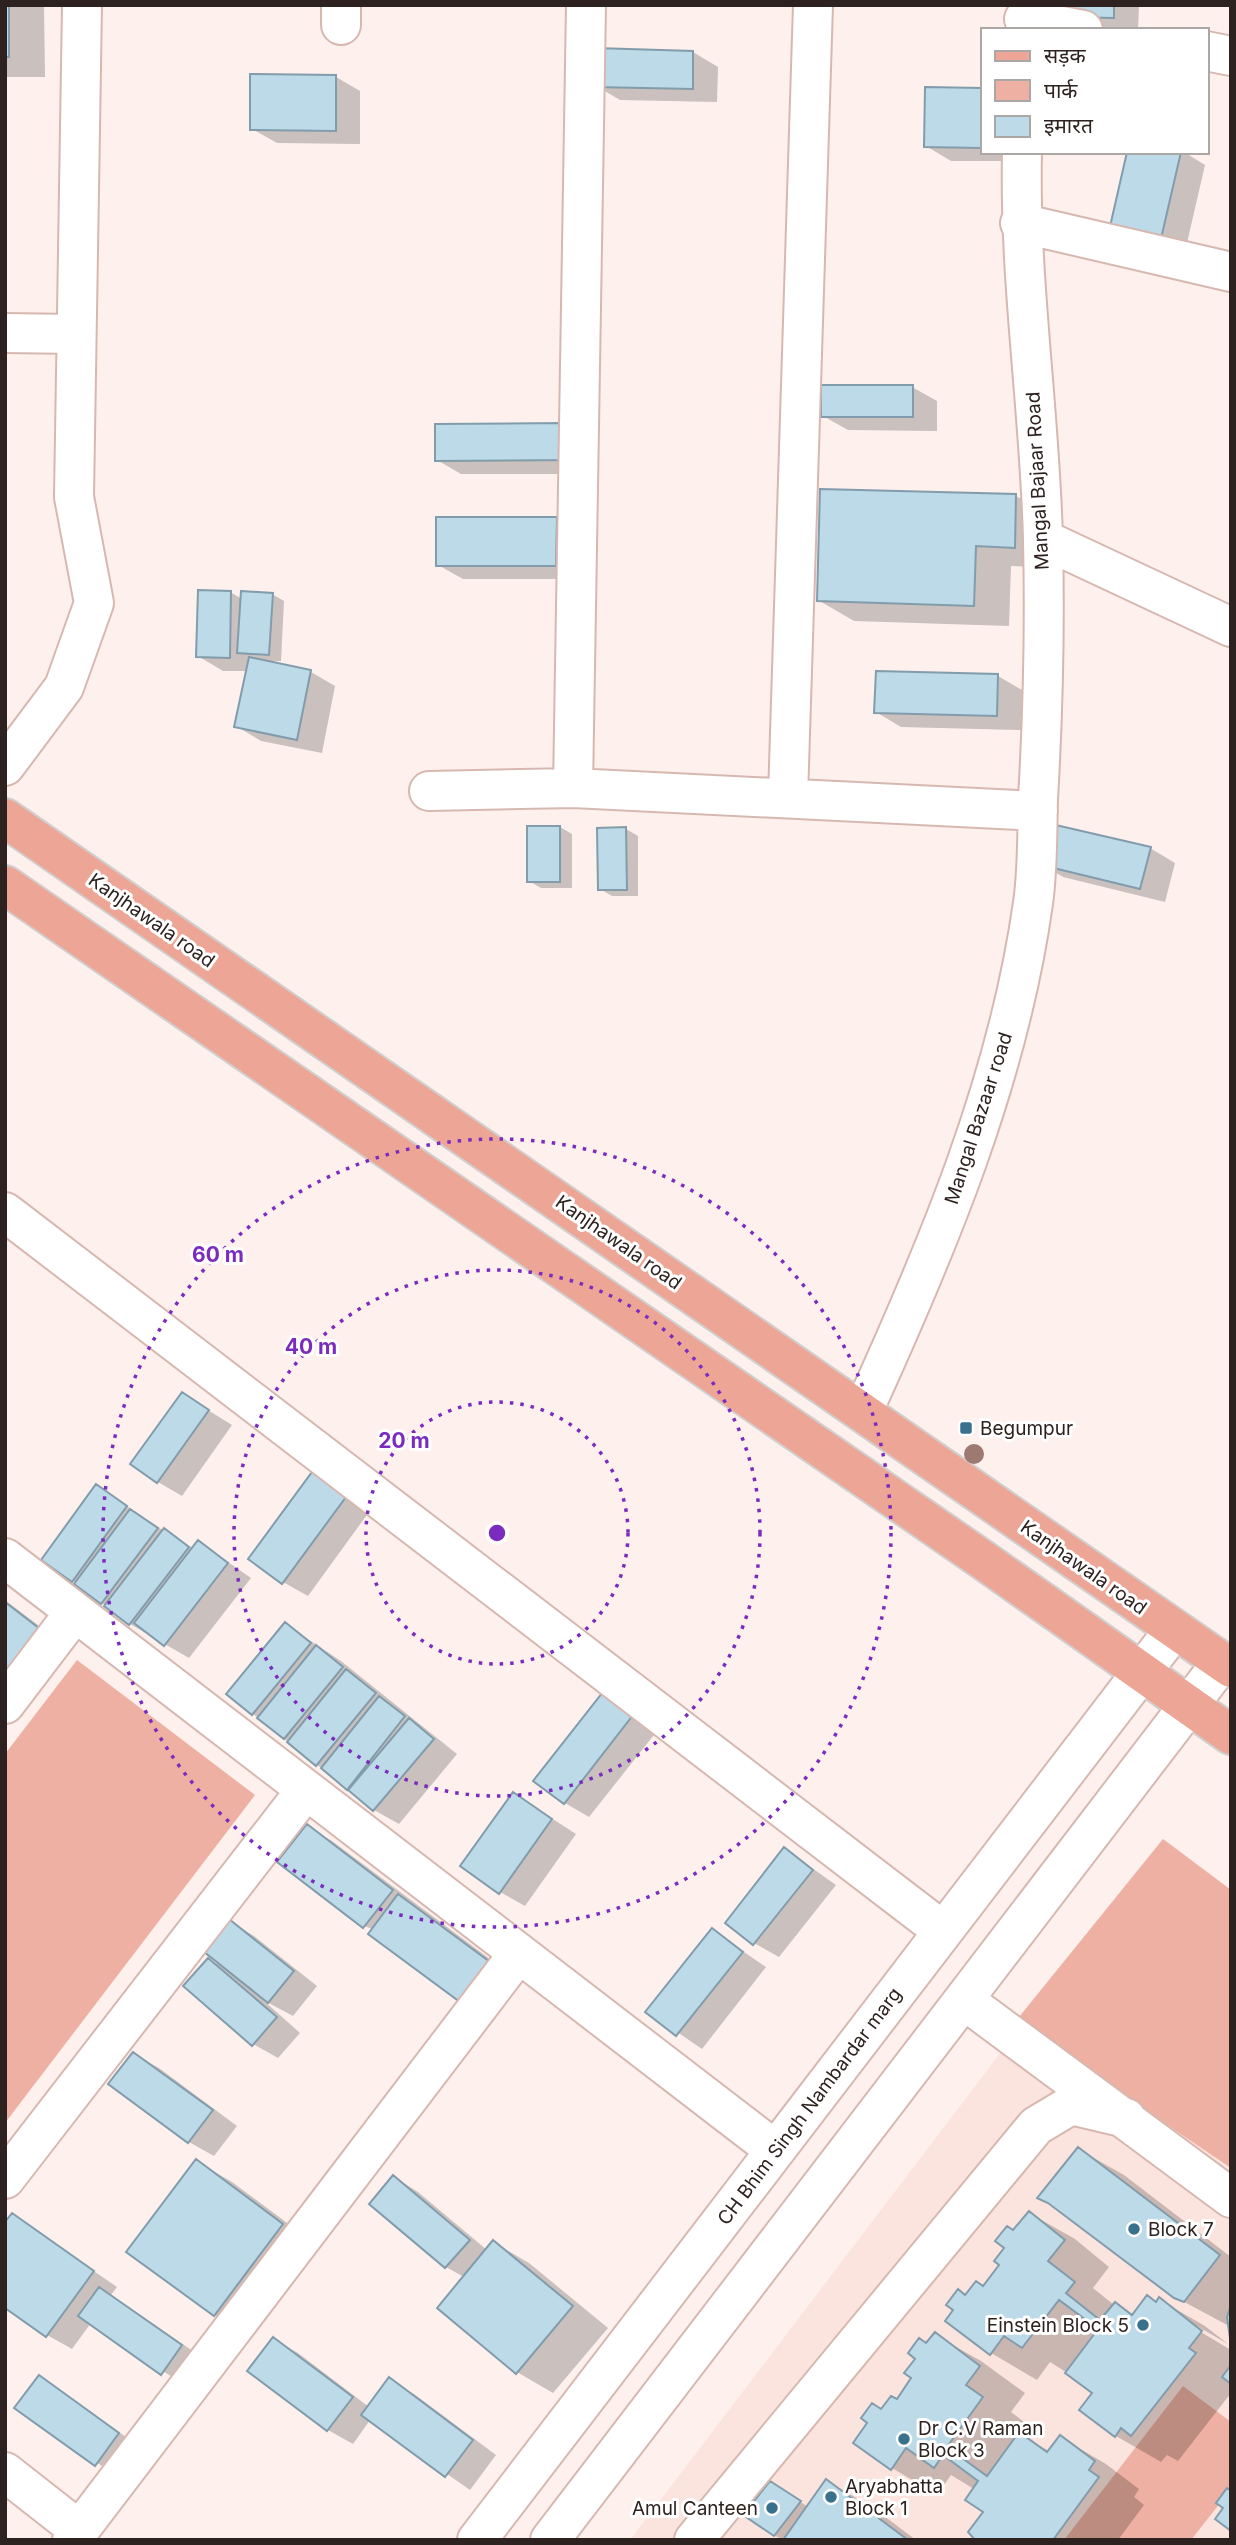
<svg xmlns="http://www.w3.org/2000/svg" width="1236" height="2545" viewBox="0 0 1236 2545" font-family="Inter,'Noto Sans Devanagari',sans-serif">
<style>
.built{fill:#fce4de}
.green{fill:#edb0a2}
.shadow{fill:#0003}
.building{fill:#bddae9;stroke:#829cab;stroke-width:2}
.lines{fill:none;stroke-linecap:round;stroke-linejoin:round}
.minor-casing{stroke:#d7b8b1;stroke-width:42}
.major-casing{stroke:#d1cece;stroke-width:42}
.minor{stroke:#fff;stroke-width:38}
.major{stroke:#eda595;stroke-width:38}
.tree{fill:#9d7971}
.ring{fill:none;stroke:#7b2cbf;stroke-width:3.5;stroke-dasharray:3.5 7}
.poi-dot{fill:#39718c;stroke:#fff;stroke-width:2.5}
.labels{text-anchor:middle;stroke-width:6;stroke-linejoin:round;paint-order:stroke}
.street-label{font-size:19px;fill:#2d221f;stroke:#fff}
.poi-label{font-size:19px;fill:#2d221f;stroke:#fff;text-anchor:start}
.centre{fill:#7b2cbf;stroke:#fff;stroke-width:3.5}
.ring-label{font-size:21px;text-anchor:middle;font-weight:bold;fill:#7b2cbf;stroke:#fff;stroke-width:6;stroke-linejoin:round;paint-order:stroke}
</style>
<rect width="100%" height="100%" fill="#fdf0ed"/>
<path class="built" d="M1163,1839L1231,1890V2540H630Z"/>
<path class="green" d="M77,1660L255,1795L5,2123V1754Z
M1163,1839L1231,1890V2168L1015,2022Z
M1183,2386L1231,2422V2489L1191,2540H1064Z"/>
<path class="shadow" d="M5,5H44L45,77H5Z
M1065,5H1139L1138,30H1089Z
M693,52L718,67L717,102L620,100L596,86Z
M336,77L360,91V144L277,143L252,129Z
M927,89L982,90V152H1043V161H951L926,146Z
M1129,152H1184L1205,165L1184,256L1136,244Z
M912,387L937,401V431L848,430L823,416Z
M565,425L590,474H461L437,460Z
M1016,496L1052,517L1050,567L1011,566L1009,626L854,621L818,600Z
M556,519L581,533L580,579H463L438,565Z
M230,592L242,599L272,594L284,601L281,661L265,662L311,672L335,686L322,753L261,741L236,726L248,671H223L198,656Z
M998,676L1022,690L1021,730L901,727L876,712Z
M560,827L572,834V888H541L529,881Z
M626,829L638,836V896H612L600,889Z
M1150,848L1175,863L1165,902L1063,877L1039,863Z
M182,1394L232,1425L182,1496L158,1482Z
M97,1486L164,1531L194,1549L199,1542L251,1578L189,1658L130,1624L73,1581Z
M337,1489L369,1512L308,1596L283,1582Z
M5,1600L63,1644L5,1664Z
M285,1624L341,1661L457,1754L399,1824L374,1810L228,1694Z
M628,1709L657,1731L589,1817L565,1803Z
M514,1794L576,1834L525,1906L500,1892Z
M307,1827L332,1841L514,1977L364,1926Z
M785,1849L836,1885L779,1957L754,1943Z
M229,1921L254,1936L317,1986L293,2016L263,2000L300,2033L278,2058L253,2044L208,1960L227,1968Z
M712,1930L766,1967L702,2049L648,2012Z
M134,2054L159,2068L237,2126L214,2156L189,2142Z
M1078,2149L1124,2175L1231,2257V2340L1229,2326L1175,2297Z
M196,2161L232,2182L318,2246L251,2336L215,2315Z
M394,2177L418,2192L487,2250L493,2242L529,2263L608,2328L553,2393L517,2372L439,2307L464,2277L446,2267L371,2203Z
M1029,2213L1075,2239L1109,2267L1093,2288L1114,2305L1134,2315L1160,2300L1205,2326L1228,2344L1195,2325L1194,2328L1231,2350V2393L1178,2461L1167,2455L1161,2462L1116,2436L1095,2393L1069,2374L1050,2362L1037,2380L991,2353L948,2320L966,2296L984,2287L1001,2265L1014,2232Z
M12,2215L117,2287L111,2295L206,2360L187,2387L91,2323L72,2349L47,2335Z
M935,2335L981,2361L1025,2393L1011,2412L1028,2425L1020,2435L1049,2451L1060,2437L1106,2464L1139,2489L1134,2497L1144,2505L1118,2540H977L985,2512L974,2489L951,2475L937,2495L892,2468L883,2411L897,2401L914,2378L927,2345Z
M273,2339L298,2353L369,2407L389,2380L414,2394L496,2455L470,2490L370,2420L353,2444L328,2430L249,2371Z
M39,2377L142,2448L121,2479L17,2408Z
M827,2481L872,2507L916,2540H783L774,2535L783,2490L808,2507Z"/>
<path class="building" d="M5,5H9V57H5Z
M1064,5H1114V18L1063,17Z
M595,48L693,51V89L594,87Z
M250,74L336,75V131L250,130Z
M925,87L982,88V148L924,147Z
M1127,152H1181L1160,243L1109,231Z
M821,385H913V417H821Z
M565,423L566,460L435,461V424Z
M820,489L1016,494L1015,548L976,546L974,606L817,601Z
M436,517H557L556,566H436Z
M198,590L231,591L230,658L196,657Z
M241,591L273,593L269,655L237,653Z
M249,657L311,670L297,740L234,727Z
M876,671L998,674L997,716L874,713Z
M1047,823L1151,847L1140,889L1037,864Z
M527,826H560V882H527Z
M626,827L627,890H598L597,828Z
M182,1392L209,1410L157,1483L130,1464Z
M312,1472L346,1497L282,1584L248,1559Z
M96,1484L127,1506L72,1582L41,1560Z
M130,1509L158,1528L101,1604L74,1584Z
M164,1528L189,1547L129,1625L104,1606Z
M198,1540L228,1563L164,1646L134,1623Z
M5,1602L40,1629L9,1670L5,1667Z
M285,1622L311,1643L252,1715L226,1694Z
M316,1645L343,1667L284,1739L257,1718Z
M346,1669L376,1693L316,1766L287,1742Z
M603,1692L633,1715L564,1804L533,1781Z
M379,1696L405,1716L347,1790L321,1768Z
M409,1718L434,1739L373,1811L348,1790Z
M513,1792L552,1819L499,1894L460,1866Z
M307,1824L393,1890L363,1928L277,1862Z
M784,1847L813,1870L753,1945L725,1923Z
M398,1894L490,1962L460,2002L368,1934Z
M229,1919L294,1971L268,2003L203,1951Z
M712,1928L743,1952L676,2036L645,2012Z
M208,1958L277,2017L252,2046L183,1986Z
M133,2052L213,2110L188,2143L108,2084Z
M1078,2147L1220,2255L1184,2302L1174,2298L1048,2203L1037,2198Z
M196,2159L283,2224L214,2316L126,2252Z
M393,2175L470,2240L445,2268L369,2204Z
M1029,2211L1065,2240L1048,2261L1075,2282L1066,2293L1100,2320L1115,2302L1132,2315L1147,2295L1156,2302L1159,2297L1202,2331L1189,2348L1196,2353L1131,2436L1121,2428L1115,2437L1079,2410L1092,2393L1065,2373L1098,2329L1059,2300L1022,2348L1004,2336L990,2355L945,2321L953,2310L946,2305L958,2289L965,2295L976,2281L983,2286L999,2265L994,2261L1004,2248L995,2241L1007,2226L1013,2230Z
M12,2213L94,2271L46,2337L5,2308V2222Z
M493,2240L573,2306L516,2374L437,2308Z
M99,2287L182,2345L161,2375L78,2316Z
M1231,2305V2345L1227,2317Z
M935,2332L980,2366L966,2385L983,2397L947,2447L987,2476L1019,2432L1047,2452L1060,2435L1095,2461L1089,2470L1099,2477L1053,2540H975L968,2532L983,2512L965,2500L978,2481L943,2455L934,2468L906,2448L891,2470L853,2443L867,2423L861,2418L872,2403L881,2409L891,2396L897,2399L911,2378L904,2373L915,2359L908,2353L919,2338L926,2343Z
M273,2337L353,2397L327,2431L247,2371Z
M1231,2365V2384L1222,2377Z
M39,2375L119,2433L95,2466L14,2408Z
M389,2377L473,2440L445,2477L361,2415Z
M826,2479L908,2540H783Z
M770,2481L801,2501L774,2536L743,2515Z
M1227,2488L1231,2491V2531L1215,2519L1223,2508L1216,2503Z"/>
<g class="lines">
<g class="minor-casing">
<path id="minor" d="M1024,19L1083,30
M341,25V5
M1206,51L1231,56
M1020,223L1231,272
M5,333L76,334
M1043,539L1231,627
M5,766L64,687L94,603L74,497L82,5
M573,788L586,5
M429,791L573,788L1038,811
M788,797L813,5
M5,1212L943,1931
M863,1411C937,1249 1008,1081 1033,903C1038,869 1037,833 1038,799C1043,713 1045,626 1043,540C1040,411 1019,282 1022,152
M5,1558L775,2150
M5,1704L75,1612
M964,2000L1231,2198
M5,2179L306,1790
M5,2472L79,2530
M72,2540L519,1953
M477,2540L1174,1630
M550,2540L1222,1662
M694,2540L1036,2126L1071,2105L1126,2118"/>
</g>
<g class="major-casing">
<path id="major" d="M5,818L1231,1668
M5,885L983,1560L1231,1735"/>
</g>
<use href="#minor" class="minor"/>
<use href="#major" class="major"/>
</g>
<circle class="tree" cx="974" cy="1454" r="10"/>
<g class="ring">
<circle cx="497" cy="1533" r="131"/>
<circle cx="497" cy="1533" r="263"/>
<circle cx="497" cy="1533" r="394"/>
</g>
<g class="poi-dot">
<rect x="959" y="1421" width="14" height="14" rx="3.5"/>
<circle cx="1134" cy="2229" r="7"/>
<circle cx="1143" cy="2325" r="7"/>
<circle cx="904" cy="2439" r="7"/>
<circle cx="831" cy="2497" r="7"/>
<circle cx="772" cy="2508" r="7"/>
</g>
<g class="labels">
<g class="street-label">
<text transform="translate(1037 481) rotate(-93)" y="7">Mangal Bajaar Road</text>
<text transform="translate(152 920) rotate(35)" y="7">Kanjhawala road</text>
<text transform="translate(978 1118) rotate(-72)" y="7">Mangal Bazaar road</text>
<text transform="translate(619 1242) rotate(35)" y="7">Kanjhawala road</text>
<text transform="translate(1084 1567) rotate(35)" y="7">Kanjhawala road</text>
<text transform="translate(809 2106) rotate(-53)" y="7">CH Bhim Singh Nambardar marg</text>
</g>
<g class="poi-label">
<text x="980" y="1435">Begumpur</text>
<text x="1148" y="2236">Block 7</text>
<text x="1129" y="2332" text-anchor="end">Einstein Block 5</text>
<text x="918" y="2435">Dr C.V Raman<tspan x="918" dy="22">Block 3</tspan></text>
<text x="845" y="2493">Aryabhatta<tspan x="845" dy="22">Block 1</tspan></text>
<text x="758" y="2515" text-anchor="end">Amul Canteen</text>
</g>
</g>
<circle cx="497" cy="1533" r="10" class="centre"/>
<g class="ring-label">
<text x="218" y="1262">60 m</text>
<text x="311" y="1354">40 m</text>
<text x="404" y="1448">20 m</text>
</g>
<rect width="1236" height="2545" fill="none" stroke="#2d221f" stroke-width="14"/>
<rect x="981" y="28" width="228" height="126" fill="#ffffff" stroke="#aba7a5" stroke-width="2"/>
<rect x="995" y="51" width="35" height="10" fill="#eda595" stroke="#aba7a5" stroke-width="2"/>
<text x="1044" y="63" font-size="21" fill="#2d221f">सड़क</text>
<rect x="995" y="80" width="35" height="21" fill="#edb0a2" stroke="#aba7a5" stroke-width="2"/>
<text x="1044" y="98" font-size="21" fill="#2d221f">पार्क</text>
<rect x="995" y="116" width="35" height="21" fill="#bddae9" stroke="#aba7a5" stroke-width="2"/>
<text x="1044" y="133" font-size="21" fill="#2d221f">इमारत</text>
</svg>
